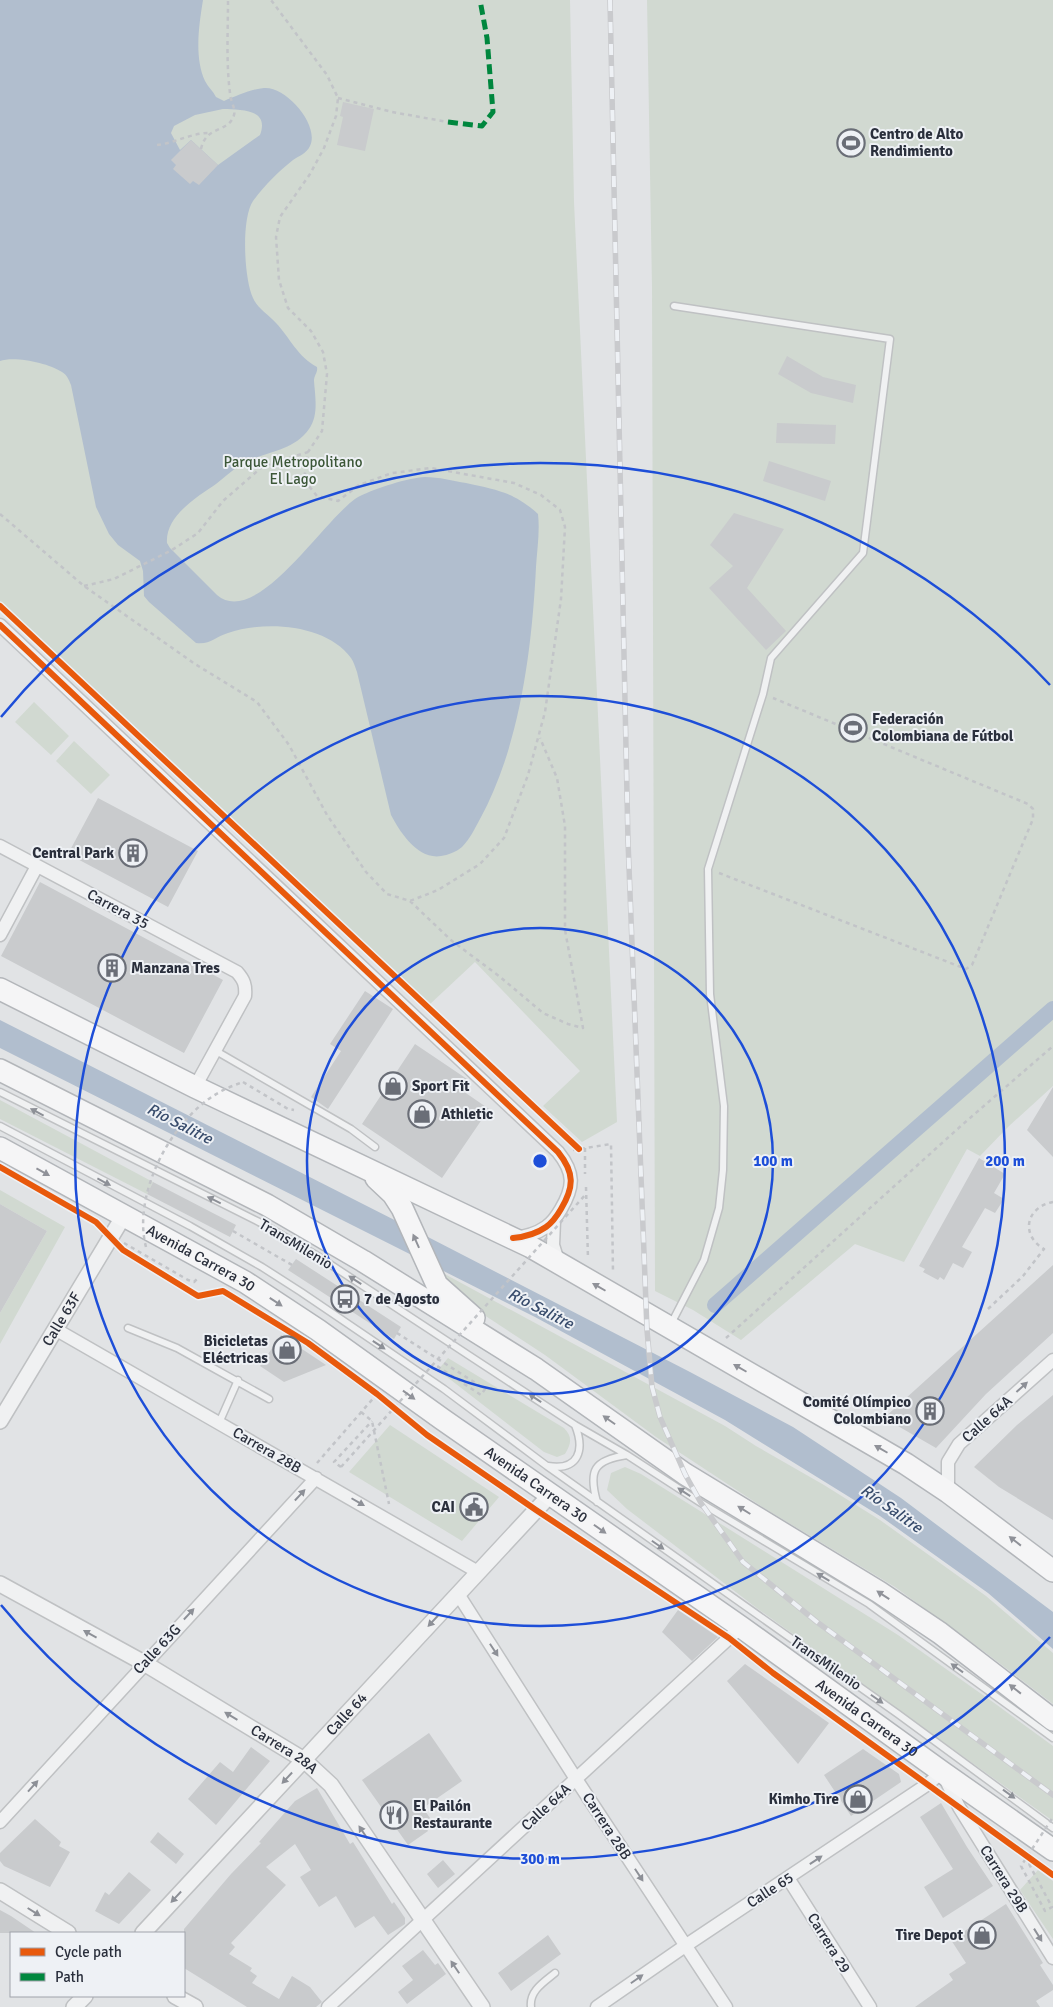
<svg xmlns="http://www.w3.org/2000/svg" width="1053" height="2007" viewBox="0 0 1053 2007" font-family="Signika,sans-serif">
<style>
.green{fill:#d1d9d1}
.water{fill:#b1bece;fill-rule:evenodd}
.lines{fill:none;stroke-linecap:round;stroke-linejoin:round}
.canal{stroke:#b1bece;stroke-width:16}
.building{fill:#c9cbcd}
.service-casing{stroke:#bfc1c3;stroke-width:9}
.minor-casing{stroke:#bfc1c3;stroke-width:15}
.tertiary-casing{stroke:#bfc1c3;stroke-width:18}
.trunk-casing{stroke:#b3b6ba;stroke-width:24}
.path{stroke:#c2c4c8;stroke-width:2.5;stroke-dasharray:4 4;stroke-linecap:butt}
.service{stroke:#f0f1f2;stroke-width:6}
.minor{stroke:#f0f1f2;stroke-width:12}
.tertiary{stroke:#f0f1f2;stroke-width:15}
.trunk{stroke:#f5f5f6;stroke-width:21}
.rail-casing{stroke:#c9cacd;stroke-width:5.5}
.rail{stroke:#eef1f5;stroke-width:4;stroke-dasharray:11;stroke-linecap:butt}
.path-bridge{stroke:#c2c4c8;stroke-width:2.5;stroke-dasharray:4 4;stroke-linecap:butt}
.quiet{stroke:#00873e;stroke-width:5;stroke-dasharray:10 5;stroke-linecap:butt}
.cycleway-casing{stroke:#eef1f5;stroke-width:9}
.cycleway{stroke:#e8590c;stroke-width:6}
.oneway{fill:#8d9097}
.oneway2{fill:#909299}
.ring{fill:none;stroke:#1d4ed8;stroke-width:2.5}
.labels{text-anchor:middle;stroke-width:4;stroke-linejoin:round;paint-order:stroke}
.poi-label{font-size:15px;font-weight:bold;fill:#2a2f3c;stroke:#eef1f5;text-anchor:start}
.park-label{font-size:15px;fill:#3c5738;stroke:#eef1f5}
.street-label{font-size:15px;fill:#2a2f3c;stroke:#eef1f5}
.water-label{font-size:16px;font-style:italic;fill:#384c6c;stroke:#eef1f5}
.centre{fill:#1d4ed8;stroke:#eef1f5;stroke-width:2.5}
.ring-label{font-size:15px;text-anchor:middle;font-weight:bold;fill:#1d4ed8;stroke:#eef1f5;stroke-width:4;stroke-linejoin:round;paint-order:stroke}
</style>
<rect width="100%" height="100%" fill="#e1e3e5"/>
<path class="green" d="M0,0H570L574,202L617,1122L582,1142L543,1106L580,1071L475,962L429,1005L0,601Z
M647,0H1053V1086L1009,1126L980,1156L967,1149L904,1262L855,1244L741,1340L693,1310L655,1291L652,287Z
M34,702L69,736L51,755L15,722Z
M74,741L110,775L91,794L56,761Z
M0,1100L153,1182L147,1194L0,1119Z
M0,1190L65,1227L0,1344V1313L47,1231L0,1204Z
M441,1272L725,1426L756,1446L824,1485L880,1520L986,1596L1053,1653V1704L986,1653L895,1587L764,1508L656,1437L545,1355L472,1307L456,1295Z
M448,1358L564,1428C573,1437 571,1444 565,1454L557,1457L544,1452L438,1370Z
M390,1425L499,1497L462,1541L349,1472Z
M625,1467L641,1474L898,1635L997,1705L1053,1746V1821L758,1609L627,1509L607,1490L611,1473Z
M1038,1870L1053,1881V1939L1020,1890Z"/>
<path class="water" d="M0,0H203C199,25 194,57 205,81C208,87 213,91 216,97L224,101C236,96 252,89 264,88C286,86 320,125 310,146C307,153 299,156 293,160C278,172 264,186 253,201C241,219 244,279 253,298C258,309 268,314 276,323C290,338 298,357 317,367C318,373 314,375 314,381C315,396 319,415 309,429C292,453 263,451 240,465C231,471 224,478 216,484C197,497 165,516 167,543L170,548L217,595C258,630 328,512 360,496C377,488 407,478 425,477C439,477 453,481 466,483C497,490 514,492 538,514C540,532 537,550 536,567C532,649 520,746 480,819C475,828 470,839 462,847C456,852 448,855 441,856C418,860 400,832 391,815L357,672C355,667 354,662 351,658C327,624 264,620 228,633C215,637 210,645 196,643L149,602L144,596L143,571L140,561L118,545L109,534L96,507L71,385C69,380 67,375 62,372C48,363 15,356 0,361ZM223,109C240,110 270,108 260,135L218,165L191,140L180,150L171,133L174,126L195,115Z
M0,1020L428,1237L690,1372L793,1427L901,1498L1053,1612V1649L988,1593L880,1516L725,1420L535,1317L0,1048Z"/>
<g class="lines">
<path class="canal" d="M715,1305L1053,1009"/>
</g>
<path class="building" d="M343,102L374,109L365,151L337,145L343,117L340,116Z
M191,140L218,165L199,185L193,181L190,184L173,169L176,165L171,160Z
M787,356L823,377L856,385L853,403L811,393L778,374Z
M777,423L836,425L835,444L776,443Z
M769,461L831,481L825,501L763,481Z
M734,513L784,529L747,588L786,631L766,650L709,588L733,566L710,545Z
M98,798L198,851L168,907L68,854Z
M40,882L223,980L184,1053L1,956Z
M365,991L393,1009L328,1109L311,1097L341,1051L330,1044Z
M415,1044L467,1079L460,1089L489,1109L442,1178L362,1124Z
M1053,1087V1157L1027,1130Z
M979,1158L1005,1174L994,1193L1004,1199L995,1213L985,1208L962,1247L972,1252L963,1268L953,1263L944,1280L940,1277L938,1280L923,1272L925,1269L919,1266Z
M153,1182L236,1225L230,1237L147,1194Z
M0,1204L47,1231L0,1313Z
M296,1259L401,1327L394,1339L288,1270Z
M1053,1265V1333L986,1394L936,1448L884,1418Z
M281,1335L326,1365L284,1382L260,1366Z
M1053,1395V1520L999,1487L974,1467L1017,1425Z
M476,1494L487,1505L473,1520L462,1509Z
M678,1610L718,1637L692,1661L662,1632Z
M745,1664L829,1723L798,1764L727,1681Z
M429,1733L462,1781L423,1808L430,1818L423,1823L428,1831L408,1845L362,1780Z
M251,1747L270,1761L216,1825L188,1799L220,1762L233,1772Z
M863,1749L899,1774L901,1782L851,1816L824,1775Z
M317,1788L350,1844L353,1842L392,1904L394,1902L405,1918V1924L388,1935L374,1916L355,1928L336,1896L319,1907L300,1877L311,1870L295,1844L266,1867L286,1885L231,1943L235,1947L229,1954L252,1968L250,1971L257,1976L252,1983L279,1999L292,1976L310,1987L322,2002L316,2007H247L184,1968V1929L231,1874L261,1843L259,1842L295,1801Z
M941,1803L967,1847L993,1886L943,1918L924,1887L953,1869L920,1817Z
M35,1819L61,1842L59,1846L70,1852L50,1887L4,1866L0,1861V1853L2,1851Z
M158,1832L184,1854L176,1864L150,1842Z
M443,1860L455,1874L438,1888L427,1874Z
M129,1872L151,1890L119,1924L95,1911L105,1892L109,1895Z
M1006,1904L1043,1963L1040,1965L1053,1985V1990L1036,2001L1040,2007H915L953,1980L949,1974L966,1963L951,1940Z
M0,1910L11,1916L36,1933H0Z
M548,1935L561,1954L511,1991L498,1973Z
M423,1950L435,1965L438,1963L446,1974L407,2004L398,1992L413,1980L402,1966Z"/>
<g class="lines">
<g class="service-casing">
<path id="service" d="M216,1051L351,1129L375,1147
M0,1092L259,1222L316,1255L575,1425L627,1455L701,1503L869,1604L1053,1738
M0,1126L190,1226L262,1267L301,1292L444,1389L547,1466L898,1714L1053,1828
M671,1324L704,1260L719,1208L723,1170L724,1106L710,994L708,869L763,694L771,658L863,553L890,339L674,306
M128,1328L177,1348L269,1399
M219,1423L238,1380
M548,1466C579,1471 585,1450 575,1425
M597,1502C588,1470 594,1460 627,1455
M531,2007C529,1991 544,1982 555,1973"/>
</g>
<g class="minor-casing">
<path id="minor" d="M0,625L558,1152C575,1173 574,1187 561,1209C557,1216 553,1222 546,1227C536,1234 524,1237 513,1238
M0,846L237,972C244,980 246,985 245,996L195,1087
M0,935L37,866
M554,1221L553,1245L559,1264
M55,1329L478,1572
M948,1492V1462L959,1444L1053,1360
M458,1594L576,1779L726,2007
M0,1822L316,1478
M788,1878L870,2007
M328,2007L741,1627
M597,2007L685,1946L928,1784L942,1772L959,1807L1053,1958"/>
</g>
<g class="tertiary-casing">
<g id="tertiary">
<path id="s1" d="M0,1421L123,1217"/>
<path id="s2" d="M0,1584L144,1663L304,1760L331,1785L482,2007"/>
<path d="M0,1891L68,1933"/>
<path id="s3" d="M143,1933L551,1494"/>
<path d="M175,1996L195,2007"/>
<path d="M74,2007L85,1996"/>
</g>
</g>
<g class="trunk-casing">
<g id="trunk">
<path d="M0,989L195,1087L531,1247L906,1464L948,1492L1053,1571"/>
<path d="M0,1070L267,1205L363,1261L536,1369L685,1474L879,1592L940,1633L1053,1720"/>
<path id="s4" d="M0,1148L245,1282L318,1330L442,1419L741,1627L942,1772L1053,1850"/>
<path d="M376,1178L393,1194L402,1208L437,1285L474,1318"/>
</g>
</g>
<path class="path" d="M338,98L392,112L448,122
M157,145C175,143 191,133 209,133
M201,149C206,125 229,133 234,115C236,109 230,100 230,93C226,63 228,30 228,0
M0,514L84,586L195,664L257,702L289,745L327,815L366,872L387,894L410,901L438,890L480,864L504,838L528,775L545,712L561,599L565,527L560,510L541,495L514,483L431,468L392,473L359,485L338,501L317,496L304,480L308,452L322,431L327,374L323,352L311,331L288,308L279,280L276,237L280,217L310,174L324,148L336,116L338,98L327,75L271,0
M84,586L114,579L172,550L198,533L223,501L262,467L308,452
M719,873L966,969L972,965L1033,819V809L1028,804L773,698
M410,901L452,941L499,976L543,1013L568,1024L583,1028L565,930V826L557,778L540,738
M243,1082L288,1109L294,1110
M585,1148V1174
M573,1150L611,1144L613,1272
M586,1187L588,1259
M233,1231L292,1265
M124,1243L188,1280L194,1282L197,1279L196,1277
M988,1309L1023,1276L1044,1249C1020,1235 1026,1207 1053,1202
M397,1333L485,1389L481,1395L434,1364
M726,1338L962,1125L1053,1046
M361,1412L372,1421L389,1504
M317,1463L377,1394
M341,1467L334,1462L372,1421
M1029,1864L1034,1857"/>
<use href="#service" class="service"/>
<use href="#minor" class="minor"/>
<use href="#tertiary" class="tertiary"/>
<use href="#trunk" class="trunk"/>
<g class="rail-casing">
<path id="rail" d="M610,0L628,841L647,1330L652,1387L660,1417L685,1474L701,1503L743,1562L817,1622L1053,1795"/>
</g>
<use href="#rail" class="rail"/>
<path class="path-bridge" d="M146,1247C132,1194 171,1120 218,1093C226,1088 235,1085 243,1082
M341,1467L586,1194
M1029,1864L1052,1907L1045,1911L1021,1866L1053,1817"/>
<path class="quiet" d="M448,122L482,126L493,112L487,38L480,0"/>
<g class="cycleway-casing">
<path id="cycleway" d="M0,606L579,1149
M0,625L558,1152C575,1173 574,1187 561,1209C557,1216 553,1222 546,1227C536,1234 524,1237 513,1238
M0,1167L96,1222L123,1250L198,1296L223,1291L308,1343L377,1394L427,1435L536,1510L729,1638L773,1673L1053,1875"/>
</g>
<use href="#cycleway" class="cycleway"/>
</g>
<defs><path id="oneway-solid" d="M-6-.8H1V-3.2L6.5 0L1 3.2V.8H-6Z" transform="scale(1.25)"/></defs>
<g class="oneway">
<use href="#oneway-solid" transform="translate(37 1112) rotate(-152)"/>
<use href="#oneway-solid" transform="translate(104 1182) rotate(28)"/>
<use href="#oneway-solid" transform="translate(214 1200) rotate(-154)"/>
<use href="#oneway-solid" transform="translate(355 1280) rotate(-147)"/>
<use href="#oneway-solid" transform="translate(379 1345) rotate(34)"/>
<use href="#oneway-solid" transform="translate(1022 1387) rotate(-42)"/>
<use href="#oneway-solid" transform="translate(535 1398) rotate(-146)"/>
<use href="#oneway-solid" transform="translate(684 1492) rotate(-147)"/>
<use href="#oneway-solid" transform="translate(300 1495) rotate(-47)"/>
<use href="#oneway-solid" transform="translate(358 1502) rotate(30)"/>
<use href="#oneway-solid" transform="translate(658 1545) rotate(35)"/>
<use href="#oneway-solid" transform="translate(823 1577) rotate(-149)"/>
<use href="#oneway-solid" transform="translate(189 1614) rotate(-47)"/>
<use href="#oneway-solid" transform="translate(433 1621) rotate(133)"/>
<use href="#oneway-solid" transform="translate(90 1634) rotate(-151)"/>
<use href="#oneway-solid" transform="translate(494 1650) rotate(57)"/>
<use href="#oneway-solid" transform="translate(957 1668) rotate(-144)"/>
<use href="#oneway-solid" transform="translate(877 1699) rotate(35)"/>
<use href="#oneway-solid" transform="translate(231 1716) rotate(-149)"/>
<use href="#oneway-solid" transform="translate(287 1778) rotate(133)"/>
<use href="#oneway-solid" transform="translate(33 1786) rotate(-48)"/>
<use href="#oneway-solid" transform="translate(1009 1794) rotate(36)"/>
<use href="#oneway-solid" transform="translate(363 1832) rotate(-124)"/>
<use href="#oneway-solid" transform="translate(816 1860) rotate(-34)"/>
<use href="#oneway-solid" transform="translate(639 1875) rotate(57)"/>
<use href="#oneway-solid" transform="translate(176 1897) rotate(133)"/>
<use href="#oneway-solid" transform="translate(34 1912) rotate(32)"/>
<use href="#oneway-solid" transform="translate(1038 1935) rotate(58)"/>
<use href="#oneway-solid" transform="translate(455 1967) rotate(-124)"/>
<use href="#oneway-solid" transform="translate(637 1979) rotate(-35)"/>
</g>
<g class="oneway2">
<use href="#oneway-solid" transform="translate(43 1172) rotate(29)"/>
<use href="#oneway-solid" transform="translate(416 1241) rotate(-114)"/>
<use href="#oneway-solid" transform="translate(599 1287) rotate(-150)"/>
<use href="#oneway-solid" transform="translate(276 1302) rotate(33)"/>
<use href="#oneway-solid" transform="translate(740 1368) rotate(-150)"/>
<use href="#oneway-solid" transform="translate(409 1395) rotate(36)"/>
<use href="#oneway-solid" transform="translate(609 1420) rotate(-145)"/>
<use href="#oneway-solid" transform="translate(881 1449) rotate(-150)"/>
<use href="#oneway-solid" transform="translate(744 1510) rotate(-148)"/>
<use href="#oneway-solid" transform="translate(600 1529) rotate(35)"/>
<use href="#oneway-solid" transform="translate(1015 1541) rotate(-142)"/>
<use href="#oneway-solid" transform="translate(883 1595) rotate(-147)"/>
<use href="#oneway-solid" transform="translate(1015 1689) rotate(-142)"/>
</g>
<g class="ring">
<circle cx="540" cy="1161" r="233"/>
<circle cx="540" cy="1161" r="465"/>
<path d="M1050 1637A698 698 0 0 1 1 1605M1 717A698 698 0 0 1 1050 685"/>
</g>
<defs>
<g id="stadium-ring" transform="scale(1.4375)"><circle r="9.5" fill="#eef1f5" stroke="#6a6e77" stroke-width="1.5"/><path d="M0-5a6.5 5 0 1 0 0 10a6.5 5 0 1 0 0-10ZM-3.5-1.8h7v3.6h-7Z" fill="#6a6e77"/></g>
<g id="building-ring" transform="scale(1.4375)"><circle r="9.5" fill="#eef1f5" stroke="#6a6e77" stroke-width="1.5"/><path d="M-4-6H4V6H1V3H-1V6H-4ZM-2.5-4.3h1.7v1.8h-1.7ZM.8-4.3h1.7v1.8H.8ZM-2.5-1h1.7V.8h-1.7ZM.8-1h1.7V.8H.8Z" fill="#6a6e77"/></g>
<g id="shop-ring" transform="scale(1.4375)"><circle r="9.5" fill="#eef1f5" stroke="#6a6e77" stroke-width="1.5"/><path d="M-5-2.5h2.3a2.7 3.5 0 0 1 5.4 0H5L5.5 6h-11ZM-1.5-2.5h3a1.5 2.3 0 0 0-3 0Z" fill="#6a6e77"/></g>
<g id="bus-ring" transform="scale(1.4375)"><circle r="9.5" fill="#eef1f5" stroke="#6a6e77" stroke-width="1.5"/><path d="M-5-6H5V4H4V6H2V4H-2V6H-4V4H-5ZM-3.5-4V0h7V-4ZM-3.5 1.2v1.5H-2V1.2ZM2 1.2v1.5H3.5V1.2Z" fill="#6a6e77"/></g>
<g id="civic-ring" transform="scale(1.4375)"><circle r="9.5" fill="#eef1f5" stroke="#6a6e77" stroke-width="1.5"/><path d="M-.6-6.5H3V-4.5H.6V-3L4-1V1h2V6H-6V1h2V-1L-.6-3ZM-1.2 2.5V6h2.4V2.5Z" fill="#6a6e77"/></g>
<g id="restaurant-ring" transform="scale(1.4375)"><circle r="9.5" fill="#eef1f5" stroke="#6a6e77" stroke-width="1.5"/><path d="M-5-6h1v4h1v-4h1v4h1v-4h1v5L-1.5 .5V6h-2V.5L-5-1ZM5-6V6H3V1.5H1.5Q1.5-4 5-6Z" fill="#6a6e77"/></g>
</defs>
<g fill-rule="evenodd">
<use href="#stadium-ring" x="851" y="143"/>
<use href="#stadium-ring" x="853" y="728"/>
<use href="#building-ring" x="133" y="853"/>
<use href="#building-ring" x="112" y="968"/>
<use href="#shop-ring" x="393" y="1086"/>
<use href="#shop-ring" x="422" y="1114"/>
<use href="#bus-ring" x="345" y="1299"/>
<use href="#shop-ring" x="287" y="1350"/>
<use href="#building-ring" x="930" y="1411"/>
<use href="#civic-ring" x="474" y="1507"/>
<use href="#shop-ring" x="858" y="1799"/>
<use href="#restaurant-ring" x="394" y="1815"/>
<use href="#shop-ring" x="982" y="1935"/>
</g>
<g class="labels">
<g class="poi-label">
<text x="870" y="139">Centro de Alto<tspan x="870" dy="17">Rendimiento</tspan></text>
<text x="872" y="724">Federación<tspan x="872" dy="17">Colombiana de Fútbol</tspan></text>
<text x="114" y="858" text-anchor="end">Central Park</text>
<text x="131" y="973">Manzana Tres</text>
<text x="412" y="1091">Sport Fit</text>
<text x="441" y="1119">Athletic</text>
<text x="364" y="1304">7 de Agosto</text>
<text x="268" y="1346" text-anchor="end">Bicicletas<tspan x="268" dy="17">Eléctricas</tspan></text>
<text x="911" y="1407" text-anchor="end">Comité Olímpico<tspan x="911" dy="17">Colombiano</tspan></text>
<text x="455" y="1512" text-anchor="end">CAI</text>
<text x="839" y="1804" text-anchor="end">Kimho Tire</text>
<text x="413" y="1811">El Pailón<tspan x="413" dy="17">Restaurante</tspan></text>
<text x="963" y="1940" text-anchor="end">Tire Depot</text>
</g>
<g class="park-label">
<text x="293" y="467">Parque Metropolitano<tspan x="293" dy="17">El Lago</tspan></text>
</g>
<g class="street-label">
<text transform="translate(118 909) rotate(28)" y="5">Carrera 35</text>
<text transform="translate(296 1244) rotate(31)" y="5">TransMilenio</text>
<text dy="5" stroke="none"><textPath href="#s4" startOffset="229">Avenida Carrera 30</textPath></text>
<text dy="5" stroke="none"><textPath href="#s1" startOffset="119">Calle 63F</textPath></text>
<text transform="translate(987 1419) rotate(-42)" y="5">Calle 64A</text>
<text transform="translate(267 1450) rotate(30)" y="5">Carrera 28B</text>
<text dy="5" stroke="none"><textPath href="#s4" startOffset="634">Avenida Carrera 30</textPath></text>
<text transform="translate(157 1649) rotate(-47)" y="5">Calle 63G</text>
<text transform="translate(826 1663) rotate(35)" y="5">TransMilenio</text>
<text dy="5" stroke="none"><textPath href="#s3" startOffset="299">Calle 64</textPath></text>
<text dy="5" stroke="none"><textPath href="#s4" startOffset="1039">Avenida Carrera 30</textPath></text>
<text dy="5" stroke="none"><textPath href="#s2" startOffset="329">Carrera 28A</textPath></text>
<text transform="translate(546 1807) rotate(-43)" y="5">Calle 64A</text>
<text transform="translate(607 1826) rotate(57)" y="5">Carrera 28B</text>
<text transform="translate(1004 1879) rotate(58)" y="5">Carrera 29B</text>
<text transform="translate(770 1890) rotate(-33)" y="5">Calle 65</text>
<text transform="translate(829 1943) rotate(58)" y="5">Carrera 29</text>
</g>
<g class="water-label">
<text transform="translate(180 1123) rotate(27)" y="6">Río Salitre</text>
<text transform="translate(541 1308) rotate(27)" y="6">Río Salitre</text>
<text transform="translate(892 1508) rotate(35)" y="6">Río Salitre</text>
</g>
</g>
<circle cx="540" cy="1161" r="8" class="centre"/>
<g class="ring-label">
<text x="773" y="1166">100 m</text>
<text x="1005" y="1166">200 m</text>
<text x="540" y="1864">300 m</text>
</g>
<rect x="10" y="1932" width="175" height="65" fill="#eef1f5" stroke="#a0a3ab"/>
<rect x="20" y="1948" width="25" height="8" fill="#e8590c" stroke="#a0a3ab"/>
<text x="55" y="1957" font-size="15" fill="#2a2f3c">Cycle path</text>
<rect x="20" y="1973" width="25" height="8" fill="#00873e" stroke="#a0a3ab"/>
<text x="55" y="1982" font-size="15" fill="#2a2f3c">Path</text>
</svg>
